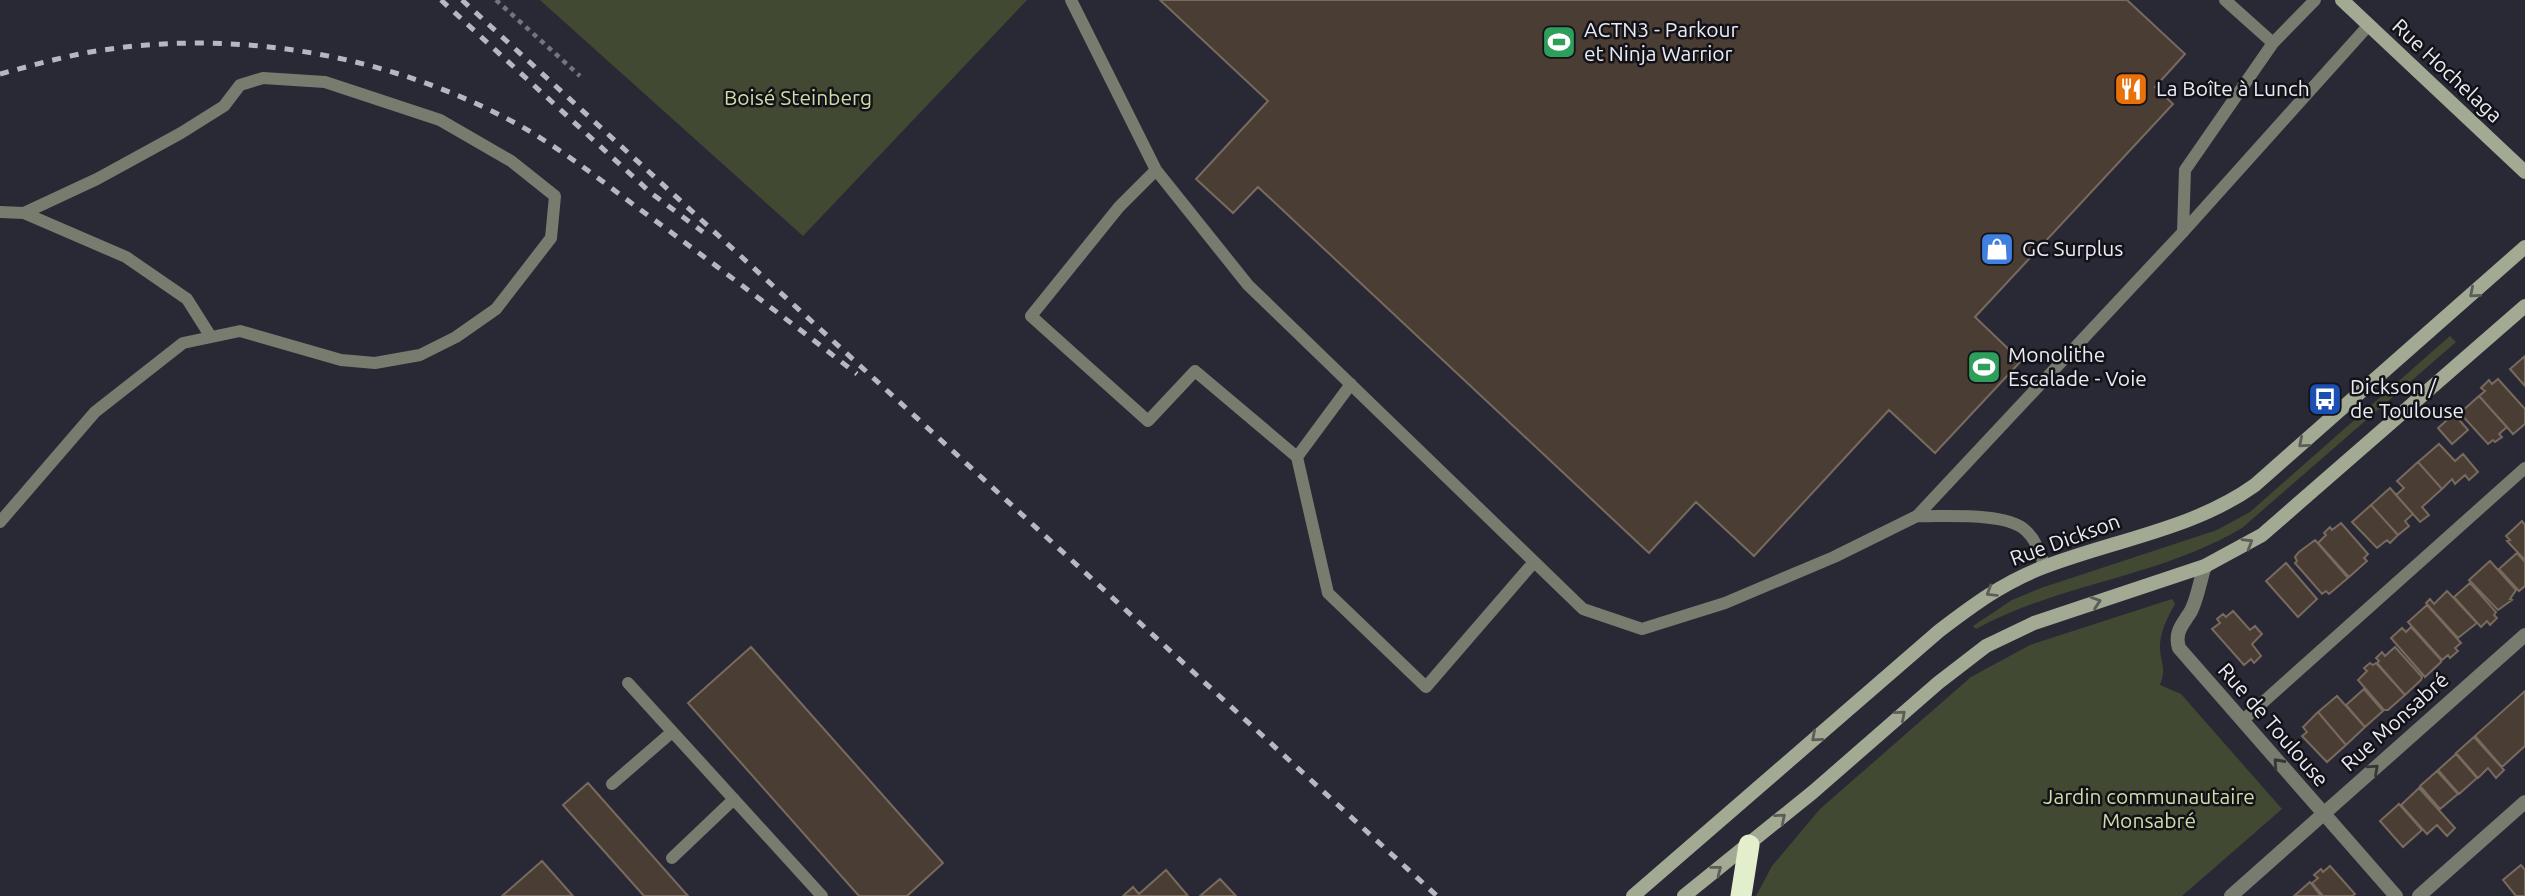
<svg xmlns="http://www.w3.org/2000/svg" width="2525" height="896" viewBox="0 0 2525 896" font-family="Ubuntu,sans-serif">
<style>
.green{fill:#424933}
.building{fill:#4a3d34;stroke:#786a5f;stroke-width:2}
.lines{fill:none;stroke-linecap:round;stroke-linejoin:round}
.path{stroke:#747480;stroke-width:4.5;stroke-dasharray:5 5;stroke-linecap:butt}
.lane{stroke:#777c6e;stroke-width:12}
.street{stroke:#777c6e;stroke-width:14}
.secondary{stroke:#a2aa94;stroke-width:14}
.highway{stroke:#e2eecc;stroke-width:21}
.rail{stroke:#b7b7c1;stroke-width:5;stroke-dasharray:9 9;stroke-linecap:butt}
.oneway{stroke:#5a5e56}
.oneway2{stroke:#353736}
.labels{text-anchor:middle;stroke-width:5;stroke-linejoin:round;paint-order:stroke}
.poi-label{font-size:21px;fill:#ebebf4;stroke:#121218;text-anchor:start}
.street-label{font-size:21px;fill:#ebebf4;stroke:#121218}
.park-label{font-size:21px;fill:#cedea5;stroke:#121218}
</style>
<rect width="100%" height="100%" fill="#292936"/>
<path class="green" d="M540,0H1027L803,236Z
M2450,336L2456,342L2242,528C2160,577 2060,583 1976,629L1973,626L2012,600L2041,588L2217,530L2250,512Z
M2172,599L2175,604C2168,616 2160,632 2160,646C2160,663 2167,667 2160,685L2181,694L2282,809L2182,896H1756L1772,866L1820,809L1971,677L2030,645Z"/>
<path class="building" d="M1160,0H2127L2185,54L2155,87L2173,104L1975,317L2021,361L1935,453L1889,410L1754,556L1696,502L1649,553L1258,187L1233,213L1196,179L1268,101Z
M2525,356V386L2510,369Z
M2498,379L2525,409V424L2513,434L2479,396L2485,391L2481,388L2489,380L2492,384Z
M2479,396L2507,427L2499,434L2502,437L2495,442L2493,440L2488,444L2460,413Z
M2454,414L2468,430L2452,444L2438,428Z
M2439,444L2455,461L2463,454L2478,472L2469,480L2465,475L2455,484L2452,479L2442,489L2418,462Z
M2418,462L2442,489L2422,507L2429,515L2420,522L2396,495L2404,488L2397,481Z
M2390,488L2413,514L2405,521L2409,526L2398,535L2371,505Z
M2371,505L2398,535L2390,543L2387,540L2377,548L2352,522Z
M2522,521L2525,525V560L2507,541L2510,540L2506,536Z
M2341,523L2368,554L2364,558L2367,561L2349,577L2318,543L2326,535L2324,533L2330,527L2332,530Z
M2315,540L2348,578L2329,594L2326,591L2322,594L2295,563L2297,561L2295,557L2299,552Z
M2517,553L2525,562V586L2519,591L2499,569Z
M2490,561L2516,590L2510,599L2512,600L2498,610L2469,580Z
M2286,563L2317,599L2298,617L2266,581Z
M2470,583L2496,612L2494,615L2497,618L2490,625L2487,621L2481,627L2454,597Z
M2447,591L2477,623L2458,638L2426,603L2430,599L2434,604Z
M2427,605L2461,643L2455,648L2458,651L2450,658L2448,655L2442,660L2408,622Z
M2233,611L2250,630L2255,626L2262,634L2252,644L2261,656L2254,663L2251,659L2244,665L2212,629L2220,623L2217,619L2223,614L2226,617Z
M2411,627L2441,660V662L2425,677L2391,638L2402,628L2406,632Z
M751,647L943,863L907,896H859L688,703Z
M2395,647L2422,677L2421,680L2405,695L2377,663L2379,661L2376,658L2382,652L2385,656Z
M2370,663L2373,665L2376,663L2405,695L2388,710H2384L2358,680L2367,671L2364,668Z
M2364,689L2383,711L2365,727L2346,705Z
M2525,691V746L2502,767L2475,736Z
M2337,696L2365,727L2346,745L2318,712Z
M2318,712L2346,745L2327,762L2302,736L2307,732L2303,727Z
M2474,737L2504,770L2496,778L2488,768L2478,778L2456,753Z
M2456,754L2477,778L2459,794L2438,770Z
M2437,771L2458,794L2440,809L2420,786Z
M588,783L688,896H644L563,805Z
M2419,788L2455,828L2447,836L2437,825L2427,834L2401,805Z
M2399,804L2422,830L2403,847L2380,821Z
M542,861L573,896H502Z
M2521,865L2525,870V896H2516L2503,880Z
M2330,866L2355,894L2352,896H2323L2312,883L2318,878L2314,875L2321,869L2323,872Z
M1166,870L1188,896H1123L1133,887L1139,894Z
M1220,879L1236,896H1200Z
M2310,882L2321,896H2294Z"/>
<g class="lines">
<path class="path" d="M496,0L580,76"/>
<path class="lane" d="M1071,0L1156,170L1248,285L1583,609L1642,629L1725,603L1834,557L1917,516L2183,232L2368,26
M2225,0L2273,43
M1156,170L1119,207L1031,316L1148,421L1195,371L1297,457L1328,593L1426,687L1534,562
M0,212L24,213L97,179L181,133L224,106L240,85L263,78L325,82L440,120L511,161L555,196L551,238L496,309L456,337L420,355L375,363L341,360L240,331L183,343L95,412L0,522
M24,213L126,257L187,299L211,337
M2183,232L2185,170L2273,43L2315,0
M1297,457L1351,384
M1917,516C1944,517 2004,512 2024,529C2036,539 2040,553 2045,567
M628,683L822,896
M2242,721L2525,468
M612,784L672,732
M672,858L734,799"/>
<path class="street" d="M2205,566C2200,580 2198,597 2191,611C2183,624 2174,632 2179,648L2396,896
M2231,896L2525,635
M2419,896L2525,802"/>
<path class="secondary" d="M2342,0L2525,172
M1633,896L1939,631C1973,605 2004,582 2044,567C2114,540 2194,529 2255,485L2525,247
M1684,896L1813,792L1938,683L1986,646L2034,623L2205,566L2262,535L2525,306"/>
<path class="highway" d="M1741,896L1749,845"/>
<path class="rail" d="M441,0L651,193L703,232
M462,0L1437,896
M0,74C34,65 68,55 103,50C243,29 392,56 517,124C560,148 599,179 638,208C712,262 785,318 857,374"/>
</g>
<defs><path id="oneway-chevron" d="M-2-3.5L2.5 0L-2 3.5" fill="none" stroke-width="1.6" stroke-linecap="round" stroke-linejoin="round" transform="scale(1.75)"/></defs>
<g class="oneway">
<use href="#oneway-chevron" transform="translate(2474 293) rotate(139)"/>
<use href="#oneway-chevron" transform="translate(2303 443) rotate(139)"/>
<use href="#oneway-chevron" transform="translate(2248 543) rotate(-31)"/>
<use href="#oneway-chevron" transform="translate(1991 592) rotate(148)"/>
<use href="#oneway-chevron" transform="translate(2096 602) rotate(-18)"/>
<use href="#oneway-chevron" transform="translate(1901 715) rotate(-41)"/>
<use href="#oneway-chevron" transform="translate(1816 737) rotate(139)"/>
<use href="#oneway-chevron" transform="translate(1781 818) rotate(-40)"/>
<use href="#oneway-chevron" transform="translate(1717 870) rotate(-38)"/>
</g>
<g class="oneway2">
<use href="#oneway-chevron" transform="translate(2278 763) rotate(-132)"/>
<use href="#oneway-chevron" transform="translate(2374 769) rotate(-42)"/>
</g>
<defs>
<g id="stadium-square" transform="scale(1.75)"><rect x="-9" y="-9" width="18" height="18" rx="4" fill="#2e9e5b" stroke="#121218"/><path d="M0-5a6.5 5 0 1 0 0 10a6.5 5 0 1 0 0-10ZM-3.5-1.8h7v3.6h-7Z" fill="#fff"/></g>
<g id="restaurant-square" transform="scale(1.75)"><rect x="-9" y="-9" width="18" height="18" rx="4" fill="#e8710a" stroke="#121218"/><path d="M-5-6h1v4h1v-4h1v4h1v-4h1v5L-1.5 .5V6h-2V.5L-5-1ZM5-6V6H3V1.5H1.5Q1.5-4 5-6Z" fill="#fff"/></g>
<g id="shop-square" transform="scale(1.75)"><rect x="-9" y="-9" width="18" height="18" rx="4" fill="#3f7fe0" stroke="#121218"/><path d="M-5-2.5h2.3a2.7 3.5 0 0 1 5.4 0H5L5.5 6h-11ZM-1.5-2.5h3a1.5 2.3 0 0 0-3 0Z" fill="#fff"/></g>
<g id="bus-square" transform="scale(1.75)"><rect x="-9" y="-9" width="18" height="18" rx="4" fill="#1a4fb4" stroke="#121218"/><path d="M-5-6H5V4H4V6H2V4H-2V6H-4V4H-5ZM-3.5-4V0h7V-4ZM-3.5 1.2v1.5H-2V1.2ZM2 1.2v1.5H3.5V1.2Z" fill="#fff"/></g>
</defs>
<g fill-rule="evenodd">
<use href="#stadium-square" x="1559" y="42"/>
<use href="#restaurant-square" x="2131" y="89"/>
<use href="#shop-square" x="1997" y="249"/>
<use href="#stadium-square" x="1984" y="367"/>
<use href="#bus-square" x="2325" y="399"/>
</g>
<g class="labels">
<g class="poi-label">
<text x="1584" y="37">ACTN3 - Parkour<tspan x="1584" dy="24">et Ninja Warrior</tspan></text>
<text x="2156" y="96">La Boîte à Lunch</text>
<text x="2022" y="256">GC Surplus</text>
<text x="2008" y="362">Monolithe<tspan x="2008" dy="24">Escalade - Voie</tspan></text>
<text x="2350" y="394">Dickson /<tspan x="2350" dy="24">de Toulouse</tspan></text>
</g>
<g class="street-label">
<text transform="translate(2447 71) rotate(43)" y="7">Rue Hochelaga</text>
<text transform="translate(2065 540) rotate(-20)" y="7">Rue Dickson</text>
<text transform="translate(2395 722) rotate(-42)" y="7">Rue Monsabré</text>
<text transform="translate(2273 725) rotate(49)" y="7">Rue de Toulouse</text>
</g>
<g class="park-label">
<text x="798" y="105">Boisé Steinberg</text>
<text x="2149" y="804">Jardin communautaire<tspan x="2149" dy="24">Monsabré</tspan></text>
</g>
</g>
</svg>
